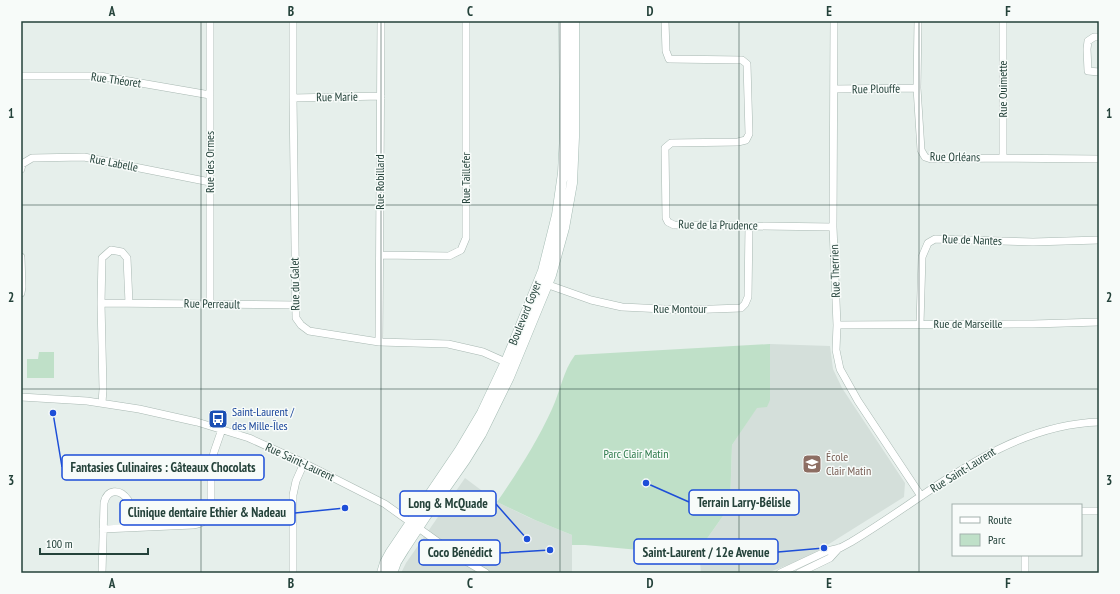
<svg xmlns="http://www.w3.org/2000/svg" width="1120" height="594" viewBox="0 0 1120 594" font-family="'PT Sans Narrow',sans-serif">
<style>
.built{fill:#d4dfda}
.green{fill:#bfe0c8}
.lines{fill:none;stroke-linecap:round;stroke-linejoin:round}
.street-casing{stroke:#a8b8b2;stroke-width:8}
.secondary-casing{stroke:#a4bbb3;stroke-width:11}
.street{stroke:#fff;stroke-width:7}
.secondary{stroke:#fff;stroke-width:10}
.grid{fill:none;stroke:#24423a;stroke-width:1;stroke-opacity:0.55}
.labels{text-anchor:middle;stroke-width:3;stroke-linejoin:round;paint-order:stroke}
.street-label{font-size:12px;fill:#24423a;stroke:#f7fbf9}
.transit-label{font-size:12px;fill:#164399;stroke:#f7fbf9;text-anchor:start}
.park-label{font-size:12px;fill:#2d7a4b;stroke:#f7fbf9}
.education-label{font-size:12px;fill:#785e54;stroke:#f7fbf9;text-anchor:start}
.leader{fill:none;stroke:#1d4ed8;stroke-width:1.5}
.callout-dot{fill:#1d4ed8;stroke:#f7fbf9;stroke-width:1.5}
.callout{fill:#f7fbf9;stroke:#1d4ed8;stroke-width:1.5}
.callout-label{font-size:13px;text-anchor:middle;font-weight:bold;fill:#24423a}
.neatline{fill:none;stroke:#24423a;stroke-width:1.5}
.grid-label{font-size:13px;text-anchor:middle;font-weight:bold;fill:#24423a}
</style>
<rect width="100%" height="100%" fill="#e6efeb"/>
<path class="built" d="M770,344L830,346L833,369L842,388L905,483L904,497L813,554L793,563L767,573H701L699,550L730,506L732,445L757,407L770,400Z
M465,478L497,502L530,518L572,535V573H401L406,563Z"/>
<path class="green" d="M770,344V400L767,407L757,408L732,445L730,506L699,550H639L585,545H572V535L535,520L497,502C517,473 537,442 552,409C560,392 563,371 575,355Z
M39,352H54V378H27V359H38Z"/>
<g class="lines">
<g class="street-casing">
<path id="street" d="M293,21V98L296,318L301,325L309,331L379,342L448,344L483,352L510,364
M665,21L666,51L669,59L742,60L747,64L749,134L746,140L738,142L671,143L665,148L666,218L668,222L674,225L833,227
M834,21L833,227L837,325L836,350L840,369L858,401L921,496
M918,21L917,88L921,150L925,157L931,159L1003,158L1099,159
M1099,37H1094L1088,41L1087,49L1088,71L1099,72
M21,76H100L210,95
M834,89L917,88
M293,98L381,96
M1003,158V21
M21,169L22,164L32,158L84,157L210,182
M380,255L449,256L461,250L466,238V21
M21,257L22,287L21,293
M543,283L591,300L622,307L685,310L741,308L745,304L748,297L749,226
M101,303L102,258L111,250L122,252L127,258L129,303
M210,304V21
M920,324L922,257L928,243L935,239L1033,242L1099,240
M837,325L1033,324L1099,322
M379,342L381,21
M21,397L87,401L139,409L197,422L249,438L304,463L385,504L459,557L486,573
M102,403L103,389L101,303L296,305
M1081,511H1099
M103,529L193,525C202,524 208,520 211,511V466L214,452L222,429
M102,573L104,503C107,489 120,488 128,500L129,528
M293,573V495L296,481L304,463
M780,573L827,551L840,548L851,542C930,495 1003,425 1099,422
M799,573L830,558L839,548
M1025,573V555"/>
</g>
<g class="secondary-casing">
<path id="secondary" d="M382,573L385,563L391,552L460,450L482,413L506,362L543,271L557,215L563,173L565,134L564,21
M392,573L396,562L404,549L425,517L465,460L481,434L509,377L551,275L564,228L572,183L574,137V21"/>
</g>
<use href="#street" class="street"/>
<use href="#secondary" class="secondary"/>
</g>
<path class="grid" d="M201,21V573M381,21V573M560,21V573M739,21V573M919,21V573M21,205H1099M21,389H1099"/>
<defs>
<g id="bus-square" transform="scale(1)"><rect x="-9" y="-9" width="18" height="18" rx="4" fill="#1a4fb4" stroke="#f7fbf9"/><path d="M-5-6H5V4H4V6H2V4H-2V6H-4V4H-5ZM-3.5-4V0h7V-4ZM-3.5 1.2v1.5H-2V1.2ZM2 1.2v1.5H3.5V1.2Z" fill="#fff"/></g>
<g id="school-square" transform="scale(1)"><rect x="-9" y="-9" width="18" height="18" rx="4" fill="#8d6e63" stroke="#f7fbf9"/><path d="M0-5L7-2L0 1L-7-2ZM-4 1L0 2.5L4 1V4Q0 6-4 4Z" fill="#fff"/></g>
</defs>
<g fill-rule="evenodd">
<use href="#bus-square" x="218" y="419"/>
<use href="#school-square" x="812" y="464"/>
</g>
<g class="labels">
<g class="street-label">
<text transform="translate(116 80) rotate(8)" y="4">Rue Théoret</text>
<text transform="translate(876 89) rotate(-1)" y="4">Rue Plouffe</text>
<text transform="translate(1003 89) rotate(-90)" y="4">Rue Ouimette</text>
<text transform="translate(337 97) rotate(-1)" y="4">Rue Marie</text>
<text transform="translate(955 157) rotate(1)" y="4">Rue Orléans</text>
<text transform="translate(210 162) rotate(-90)" y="4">Rue des Ormes</text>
<text transform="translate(114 163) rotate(11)" y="4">Rue Labelle</text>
<text transform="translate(466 178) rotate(-90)" y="4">Rue Taillefer</text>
<text transform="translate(380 182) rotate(-90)" y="4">Rue Robillard</text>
<text transform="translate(718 225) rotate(1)" y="4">Rue de la Prudence</text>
<text transform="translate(972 240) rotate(2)" y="4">Rue de Nantes</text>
<text transform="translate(835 271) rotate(-92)" y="4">Rue Therrien</text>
<text transform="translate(295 284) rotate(-91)" y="4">Rue du Galet</text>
<text transform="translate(212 304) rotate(1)" y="4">Rue Perreault</text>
<text x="680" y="313">Rue Montour</text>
<text transform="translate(525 313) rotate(-68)" y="4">Boulevard Goyer</text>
<text x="968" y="328">Rue de Marseille</text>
<text transform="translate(300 462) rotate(25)" y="4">Rue Saint-Laurent</text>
<text transform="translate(963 470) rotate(-32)" y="4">Rue Saint-Laurent</text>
</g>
<g class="transit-label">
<text x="232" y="416">Saint-Laurent /<tspan x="232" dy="14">des Mille-Îles</tspan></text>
</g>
<g class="park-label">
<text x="636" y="458">Parc Clair Matin</text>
</g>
<g class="education-label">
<text x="826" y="461">École<tspan x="826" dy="14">Clair Matin</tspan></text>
</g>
</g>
<path class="leader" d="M53 413L62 467M646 483L689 502M527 539L496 504M345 508L295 513M824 548L778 552M550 550L500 553"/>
<g class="callout-dot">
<circle cx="53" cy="413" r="4"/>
<circle cx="646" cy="483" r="4"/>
<circle cx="527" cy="539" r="4"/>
<circle cx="345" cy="508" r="4"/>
<circle cx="824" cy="548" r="4"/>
<circle cx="550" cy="550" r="4"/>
</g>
<g class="callout">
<rect x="62" y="455" width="202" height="25" rx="4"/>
<rect x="689" y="490" width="110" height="25" rx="4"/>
<rect x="400" y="491" width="96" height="25" rx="4"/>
<rect x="120" y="500" width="175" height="25" rx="4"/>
<rect x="634" y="539" width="144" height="25" rx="4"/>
<rect x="419" y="540" width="81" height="25" rx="4"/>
</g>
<g class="callout-label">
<text x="163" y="472">Fantasies Culinaires : Gâteaux Chocolats</text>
<text x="744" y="507">Terrain Larry-Bélisle</text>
<text x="448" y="508">Long &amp; McQuade</text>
<text x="207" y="517">Clinique dentaire Ethier &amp; Nadeau</text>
<text x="706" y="557">Saint-Laurent / 12e Avenue</text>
<text x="460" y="557">Coco Bénédict</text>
</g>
<rect width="1120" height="594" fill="none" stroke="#f7fbf9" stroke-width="44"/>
<rect x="952" y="504" width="130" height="52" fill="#f7fbf9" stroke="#a3b1ad"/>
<rect x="960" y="517" width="20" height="6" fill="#ffffff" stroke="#a3b1ad"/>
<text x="988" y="524" font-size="12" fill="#24423a">Route</text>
<rect x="960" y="534" width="20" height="12" fill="#bfe0c8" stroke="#a3b1ad"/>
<text x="988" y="544" font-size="12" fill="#24423a">Parc</text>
<path d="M40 548v6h108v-6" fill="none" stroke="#24423a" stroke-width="2"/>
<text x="46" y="548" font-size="12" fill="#24423a" stroke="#f7fbf9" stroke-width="3" paint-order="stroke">100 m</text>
<rect x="22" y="22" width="1076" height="550" class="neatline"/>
<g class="grid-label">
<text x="112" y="16">A</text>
<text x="291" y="16">B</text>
<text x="470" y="16">C</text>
<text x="650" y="16">D</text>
<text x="829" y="16">E</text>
<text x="1008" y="16">F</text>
<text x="11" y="118">1</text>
<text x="1109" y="118">1</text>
<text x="11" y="302">2</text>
<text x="1109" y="302">2</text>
<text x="11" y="485">3</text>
<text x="1109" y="485">3</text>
<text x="112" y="588">A</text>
<text x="291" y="588">B</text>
<text x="470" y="588">C</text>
<text x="650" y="588">D</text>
<text x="829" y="588">E</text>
<text x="1008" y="588">F</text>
</g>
</svg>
